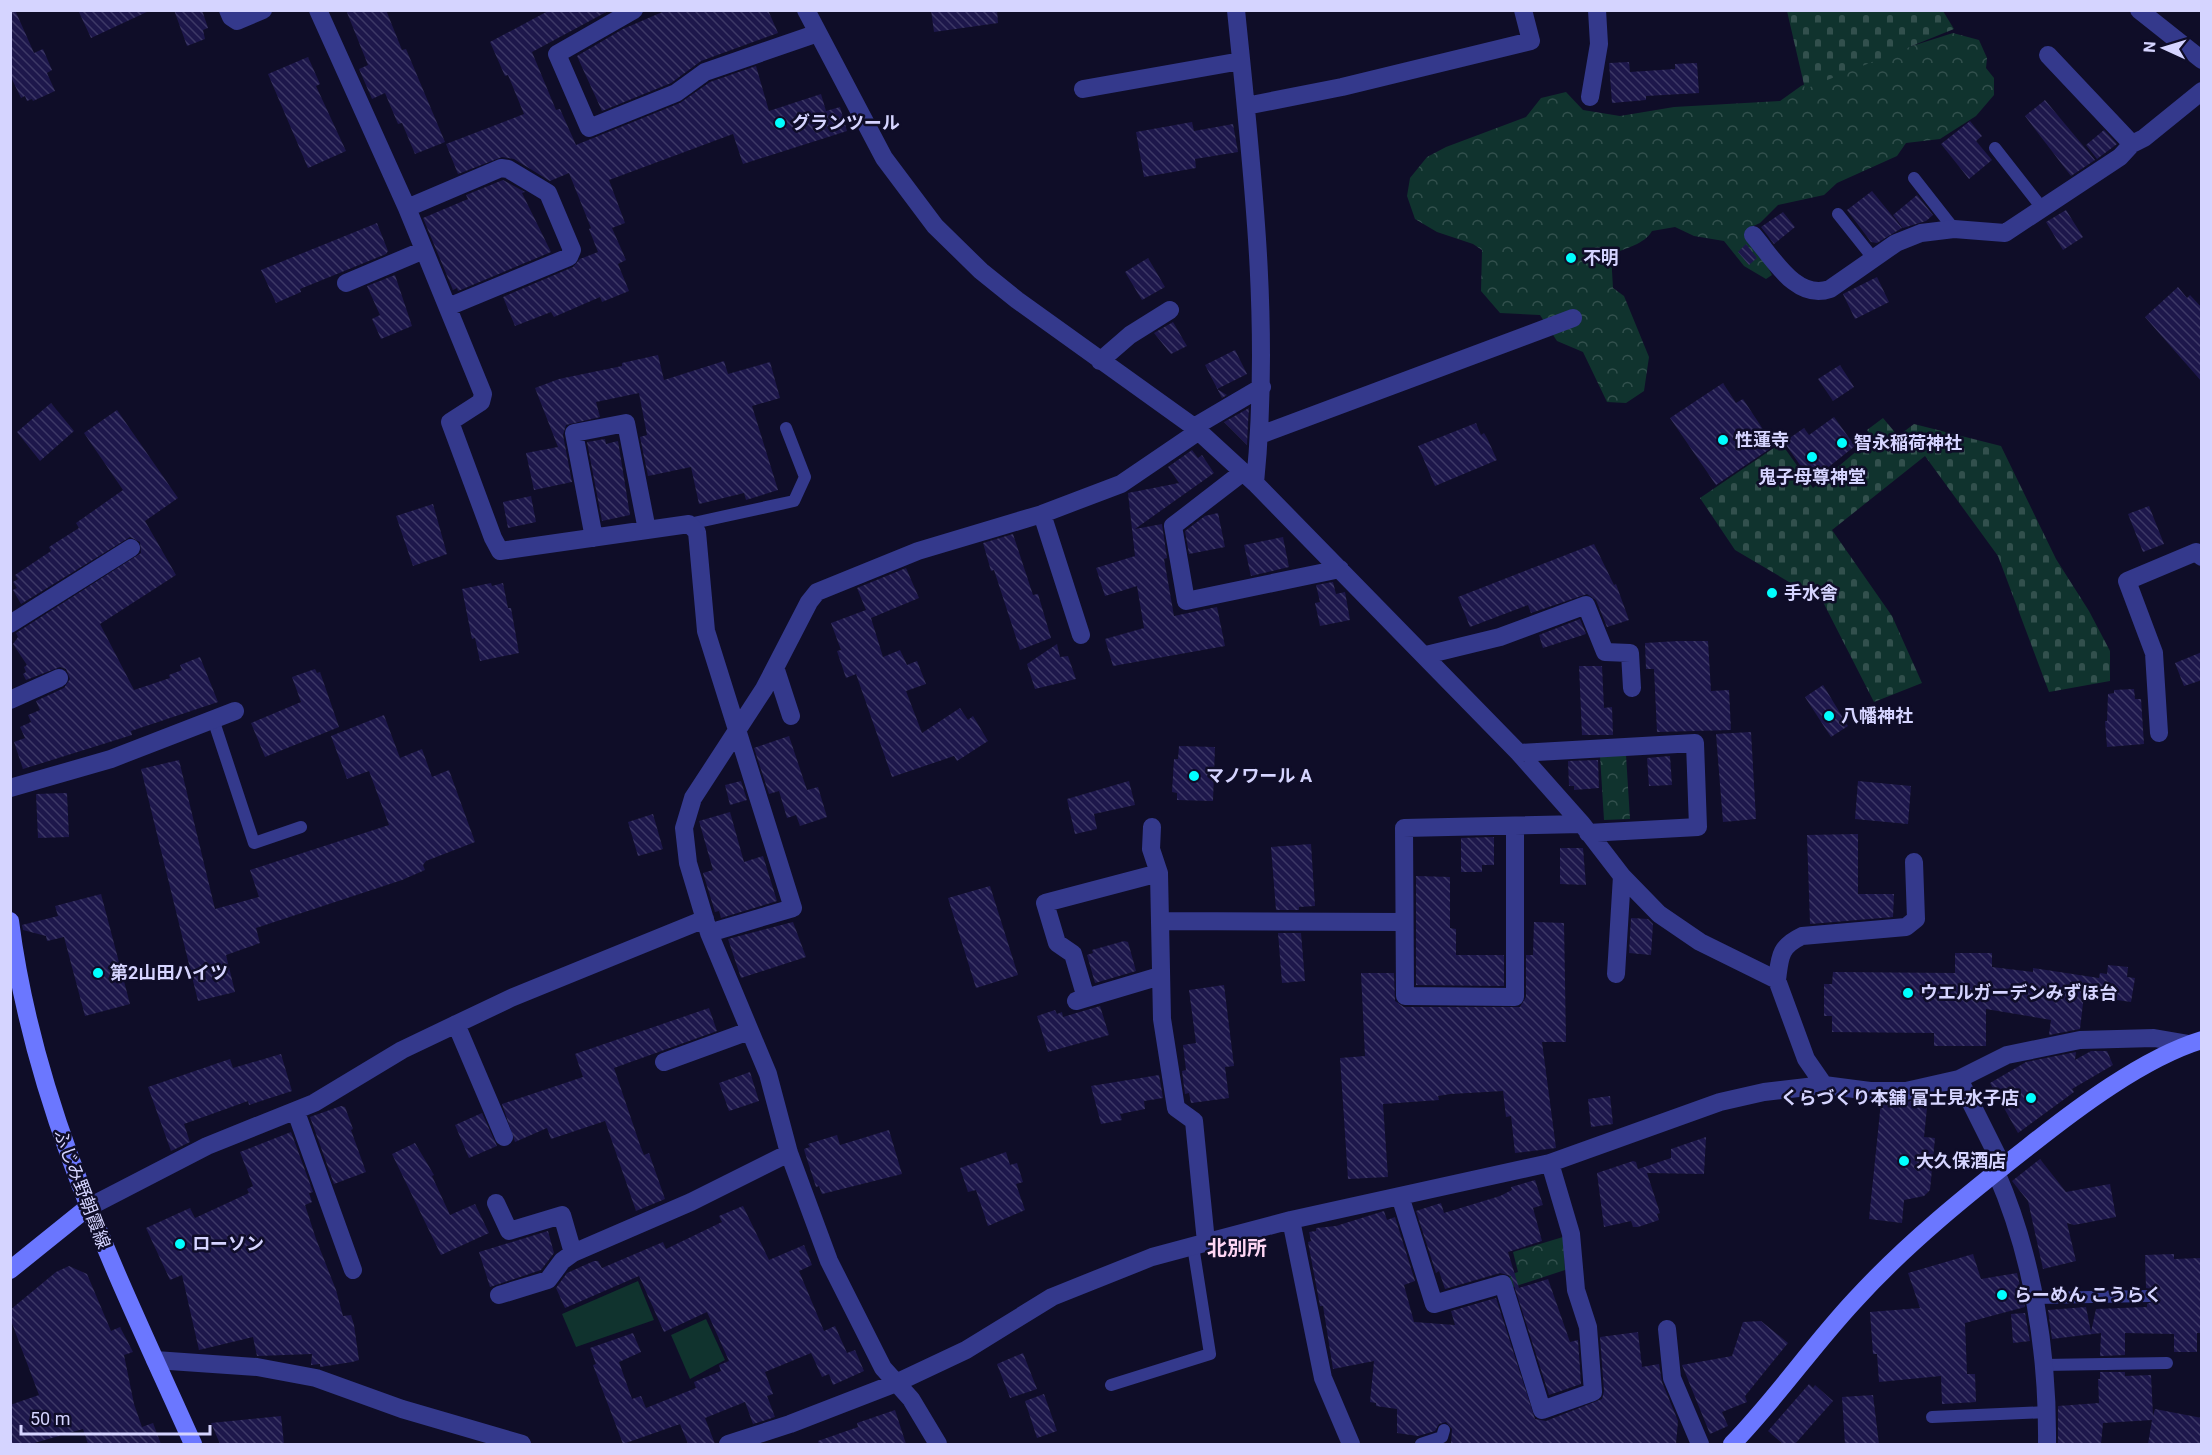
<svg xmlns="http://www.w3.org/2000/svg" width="2212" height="1455" viewBox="0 0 2212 1455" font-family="Roboto,'Noto Sans JP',sans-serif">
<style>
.forest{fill:url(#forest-crowns)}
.cemetery{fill:url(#cemetery-stones)}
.garden{fill:#10332e}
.building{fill:url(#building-back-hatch)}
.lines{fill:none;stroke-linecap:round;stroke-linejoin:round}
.lane{stroke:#34398c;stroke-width:12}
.street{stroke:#34398c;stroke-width:18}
.secondary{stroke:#6b77ff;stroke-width:18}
.poi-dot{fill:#0ff;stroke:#0f0d28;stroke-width:2}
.labels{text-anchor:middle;stroke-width:5;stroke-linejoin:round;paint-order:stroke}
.poi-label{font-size:18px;font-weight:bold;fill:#d5d4ff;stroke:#0f0d28;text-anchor:start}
.street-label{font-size:18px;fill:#d5d4ff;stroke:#0f0d28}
.neighbourhood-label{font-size:20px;font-weight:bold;fill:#ffd6f4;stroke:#0f0d28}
</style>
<defs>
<pattern id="forest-crowns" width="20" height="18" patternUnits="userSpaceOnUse" patternTransform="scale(1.5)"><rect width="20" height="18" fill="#10332e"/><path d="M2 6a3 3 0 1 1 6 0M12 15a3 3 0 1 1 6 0" fill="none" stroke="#32504d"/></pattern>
<pattern id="cemetery-stones" width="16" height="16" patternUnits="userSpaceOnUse" patternTransform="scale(1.5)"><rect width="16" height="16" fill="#10332e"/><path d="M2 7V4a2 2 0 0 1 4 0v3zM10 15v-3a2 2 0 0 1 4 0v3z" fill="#32504d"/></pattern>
<pattern id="building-back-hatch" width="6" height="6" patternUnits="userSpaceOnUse" patternTransform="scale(1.5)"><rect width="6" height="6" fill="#1d174b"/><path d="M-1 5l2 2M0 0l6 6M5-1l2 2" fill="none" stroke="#3d3866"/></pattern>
</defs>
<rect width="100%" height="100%" fill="#0f0d28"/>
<path class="forest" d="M1953,33L1979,40L1987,58L1986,68L1994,78V95L1976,116L1940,139L1906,143L1897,156L1837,183L1824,195L1778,205L1760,223L1747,229L1772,275L1766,279L1744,266L1724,241L1694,236L1675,227L1652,231C1645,244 1624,249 1611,254L1613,288L1624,296L1649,357L1644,391L1626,403L1607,402L1583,352L1557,341L1540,315L1500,313L1481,291L1482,250L1473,244L1437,232L1415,219L1407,196L1410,178L1427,157L1446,147L1526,117L1541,98L1566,92L1583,110L1620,116L1674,107L1780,101L1801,86L1830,72Z
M1626,755L1630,819L1604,820L1600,756Z
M1563,1237L1565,1270L1513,1287L1509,1275L1518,1272L1513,1252Z"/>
<path class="cemetery" d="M1787,11H1943L1954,29L1805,89Z
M1883,418L1898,436L1914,424L2001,446L2056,559L2089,611L2110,651V681L2049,692L1998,556L1925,456L1832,530L1892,616L1922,683L1874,702L1823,602L1735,550L1700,498L1781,443L1813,488L1872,438L1867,430Z"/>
<path class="garden" d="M638,1281L654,1320L576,1347L562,1314Z
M706,1319L725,1360L690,1379L671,1335Z"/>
<path class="building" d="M10,10H15L34,53L43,49L52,70L47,73L55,91L33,101L32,99L27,101L25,96L21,98L10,75Z
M78,10H151L91,38Z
M174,10H202L208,28L203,30L205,39L187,46Z
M346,10H386L402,50L406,49L445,142L415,154L402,123L398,124L385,93L372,99L359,69L368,65Z
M550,10H610L532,52L556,110L560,109L576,145L680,103L710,82L756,66L769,111L821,94L826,111L840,107L847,131L743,164L733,134L609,180L625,223L612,228L626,260L618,264L629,291L602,302L600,297L554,317L551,312L515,326L503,297L573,267L580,259L598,252L589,229L591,228L569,173L550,181L514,159L502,157L458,174L446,144L524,114L508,75L505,76L490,42Z
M667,10H768L778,33L701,61L671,83L602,111L577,56L623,29Z
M931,10H997L998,23L934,32Z
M308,57L320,84L316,86L346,151L308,168L268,74Z
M1629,62L1630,72L1675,69V64L1697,63L1699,93L1646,96V100L1612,103L1609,63Z
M2045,100L2095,160L2071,176L2025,116Z
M1970,121L1982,136L1976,141L1992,160L1969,179L1941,144Z
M1192,122L1194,131L1233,124L1238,152L1195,159L1196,168L1144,177L1136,132Z
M2104,130L2117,144L2097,159L2086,145Z
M503,180L525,192L522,193L551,252L458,291L457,288L453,290L423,218L468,199L466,195Z
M1872,191L1902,228L1877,243L1871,242L1847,210Z
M1917,195L1933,215L1926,221L1903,228L1893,215Z
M2066,210L2083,237L2063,250L2046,222Z
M1783,212L1795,227L1774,244L1761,227Z
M377,223L388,251L386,254L300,289L301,292L276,303L261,270Z
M1746,244L1757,258L1749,265L1738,252Z
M1148,258L1165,287L1142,300L1125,272Z
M395,275L412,326L381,339L372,319L380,315L367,286Z
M1877,277L1889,302L1855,319L1843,294Z
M2178,287L2187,298L2190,295L2202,308V382L2145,317Z
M1173,322L1187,346L1171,354L1154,333Z
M1235,350L1247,374L1217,389L1227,395L1222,398L1205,365Z
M658,355L664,380L724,361L728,374L770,362L780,398L752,406L778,490L746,500L744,493L699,504L691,467L648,476L640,437L647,435L639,393L596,402L600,417L566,425L563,435L572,482L534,490L526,453L558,447L535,388L559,379L622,366V363Z
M1840,365L1854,387L1833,401L1818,379Z
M1723,383L1736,403L1743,399L1774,446L1716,485L1670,418Z
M51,403L74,431L40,461L17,432Z
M1249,408L1248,423L1247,445L1224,422Z
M117,410L178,498L145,521L176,575L100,624L134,690L170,678L169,675L182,670L180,665L200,657L218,702L131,731L132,735L23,769L14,742L25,738L20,727L31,722L28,715L40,710L36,701L64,688L70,679L66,669L60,667L26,680L23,674L26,672L24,667L27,665L13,644L18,637L16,633L141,553L140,542L130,537L21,604L13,590L17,588L13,582L18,579L15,575L51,551L49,547L79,528L76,523L123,490L84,433Z
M1834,417L1855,446L1811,481L1784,442L1804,428L1809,435Z
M1476,423L1481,435L1484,433L1487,438L1497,460L1435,486L1418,446Z
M605,439L606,444L618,441L630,515L602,521L587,442Z
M1192,450L1198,458L1202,455L1214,473L1135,529L1162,524L1167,558L1164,559L1174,616L1217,607L1225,646L1113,666L1105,639L1144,628L1137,586L1105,596L1096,568L1135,556L1128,493L1179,483L1168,467Z
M531,496L536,522L508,528L503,502Z
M433,504L447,554L413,566L396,516Z
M2149,506L2164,544L2143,552L2128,514Z
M1218,513L1225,547L1189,554L1185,531L1205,516Z
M1013,534L1033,595L1038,594L1051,638L1020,650L994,570L991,571L983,543Z
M1283,537L1289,567L1251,576L1244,545Z
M1594,544L1614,585L1616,584L1629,620L1607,627L1596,600L1587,594L1531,613L1528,605L1470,627L1458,597Z
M906,568L919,598L871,618L883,657L900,650L907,665L917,661L926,684L906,691L922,733L960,708L968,720L973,716L988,741L957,761L954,756L892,777L856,674L846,678L837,651L841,650L831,623L866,610L857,588Z
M1333,582L1336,594L1345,592L1350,620L1320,626L1315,603L1320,602L1316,585Z
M491,583L492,586L503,583L508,608H511L519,653L480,661L475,638L472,639L462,589Z
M1580,619L1586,634L1543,648L1539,635Z
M1678,641H1708L1711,691L1729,690L1731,730L1657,732L1654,669H1646L1645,643Z
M1057,644L1060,657L1068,656L1076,679L1035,689L1027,664Z
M2202,652V680L2184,686L2175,663Z
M1579,666H1602L1604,708L1612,707L1613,735H1582Z
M315,669L317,673L320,672L339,727L265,757L251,723L301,702L292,677Z
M1823,685L1848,726L1831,737L1805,697Z
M2134,689L2135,699H2141L2144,744L2107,747L2105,721H2107L2108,694L2114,693V690Z
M384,715L400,758L422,749L432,777L449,770L475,842L426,861L423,865L425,870L402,880L256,928L260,943L226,955L235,992L198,1001L141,769L179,760L215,909L259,897L250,870L389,825L369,771L347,779L331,736Z
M1751,732L1756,819L1723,822L1716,734Z
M789,736L807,790L818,787L827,817L800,826L796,815L787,818L779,791L769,794L754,748Z
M1179,746L1215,747L1213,801L1177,800V793L1172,792L1174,759H1178Z
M1670,756L1672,785L1649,786L1647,758Z
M1598,760L1599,788L1574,790V786H1569L1568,761Z
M741,781L747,800L730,805L725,785Z
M1129,781L1135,805L1094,814L1097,829L1075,834L1067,799Z
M1858,781L1911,786L1908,824L1855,819Z
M67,793L69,837L38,838L36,794Z
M730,812L744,862L763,856L777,901L721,918L719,911L715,912L703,873L713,870L699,821Z
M653,814L663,849L638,856L628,822Z
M1858,834V894H1894L1893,917L1810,924L1807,835Z
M1494,837V865H1482V872H1461V838Z
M1311,844L1315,906L1299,907V910H1276L1271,847Z
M1560,848H1583L1586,885L1560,884Z
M1416,876L1450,877V928L1456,929V955H1504V986L1416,985Z
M990,886L1018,975L976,988L948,898Z
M101,894L130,1004L85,1016L64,937L47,941L46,936L23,930L22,925L58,916L55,906Z
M1631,918L1648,919L1653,924L1651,955L1629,953Z
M793,922L806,957L741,978L728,939Z
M1534,922L1564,923L1566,1042H1542L1556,1148L1515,1153L1511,1116L1506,1117L1503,1091L1450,1094L1438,1096L1439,1100L1383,1104L1388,1177L1348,1179L1340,1058L1365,1056L1361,973H1394L1395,1001L1404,1007H1520L1526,997V955H1533Z
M1278,933H1301L1305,981L1282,983Z
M1124,941L1128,942L1136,971L1095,983L1087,955L1093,953L1092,950Z
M1955,953H1992V967L2033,972V968L2099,978L2100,973L2107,974L2108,965L2128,967L2127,977L2135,978L2131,1002L2084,995L2080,1029L2049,1035L2051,1020L1986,1009V1046H1934V1033L1832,1032V1016H1824V984H1832L1833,972L1955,973Z
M1224,985L1234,1066L1225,1067L1229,1098L1191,1103L1189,1093L1185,1094L1182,1071L1186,1070L1183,1045L1196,1043L1189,990Z
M1100,1006L1109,1035L1048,1052L1037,1016L1055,1010L1057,1014L1062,1012L1063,1017Z
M709,1008L717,1031L614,1068L640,1145L644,1155L649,1153L665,1199L636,1211L605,1121L551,1139L547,1128L515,1142L502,1104L583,1077L575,1054Z
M2091,1051H2107L2113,1065L2072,1089L2074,1092L2018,1133L1990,1083L2026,1062L2076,1052L2075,1060Z
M281,1054L292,1091L249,1105L248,1101L184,1124L190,1142L171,1151L148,1087L230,1059L233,1068Z
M750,1072L759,1101L729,1111L719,1083Z
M1159,1075L1163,1098L1144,1101L1145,1109L1120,1114L1122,1120L1101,1124L1091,1086Z
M1610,1096L1613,1124L1591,1127L1588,1099Z
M1928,1098L1924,1137L1935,1138L1930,1190L1924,1196L1904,1200L1902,1223L1869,1219L1881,1102H1906Z
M341,1106L345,1107L353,1129L351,1130L366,1172L334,1184L310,1117Z
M482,1113L497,1146L469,1158L455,1125Z
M889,1130L902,1174L822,1194L819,1186L816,1187L805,1153L804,1149L810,1147L808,1144L837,1135L840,1145Z
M291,1132L313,1192L309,1193L312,1202L305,1205L316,1239L336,1290L343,1316L351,1315L354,1325L359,1360L352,1362L320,1367V1364L311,1365L312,1354L257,1356L253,1337L199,1350L182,1275L170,1280L146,1228L190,1208L195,1218L249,1193L247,1189L253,1186L240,1152Z
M1706,1137L1704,1174L1647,1173L1660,1213L1657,1214L1659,1220L1638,1227H1633L1631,1221L1604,1227L1597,1173L1633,1161L1636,1162L1638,1169L1671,1158V1149Z
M415,1143L434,1175L432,1176L450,1215L475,1204L489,1233L441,1255L392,1154Z
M1006,1152L1010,1165L1017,1163L1023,1182L1016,1184L1025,1210L988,1226L976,1190L968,1192L960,1168Z
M2040,1159L2066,1192L2110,1184L2116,1217L2074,1225L2067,1223L2076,1261L2043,1269L2028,1201L2012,1181Z
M1535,1180L1543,1205L1533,1208L1542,1241L1508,1252L1519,1288L1548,1279L1570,1342L1578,1340L1581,1384L1549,1395L1511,1276L1500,1273L1445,1289L1439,1271L1436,1273L1416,1211L1441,1203L1444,1213L1500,1196L1512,1190L1511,1187Z
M743,1206L769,1260L804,1245L812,1265L799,1271L824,1331L835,1326L847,1353L855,1350L864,1371L833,1385L829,1374L822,1377L811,1353L765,1372L773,1394L767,1396L775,1417L753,1424L745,1402L705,1418L715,1444H688L680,1424L623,1444L593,1365L596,1364L590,1348L633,1333L641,1352L619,1362L632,1399L641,1396L646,1408L696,1388L694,1382L721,1371L719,1365L729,1361L707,1312L664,1332L639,1276L565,1308L556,1288L567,1273L594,1261H598L602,1268L663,1242L666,1249L722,1222L719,1216Z
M1384,1211L1387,1220L1395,1217L1415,1281L1404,1285L1414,1322L1455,1325L1451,1311L1496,1298L1535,1419L1546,1421L1602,1399L1604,1391L1600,1337L1638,1332L1642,1367L1659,1364L1662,1382L1678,1421L1676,1444H1451L1452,1429L1446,1422L1439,1424L1435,1431L1418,1436L1397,1433V1409L1376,1406V1403L1370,1402L1374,1361L1333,1369L1323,1306H1320L1308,1242L1311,1241L1309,1232L1316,1231V1228L1336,1226Z
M548,1231L554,1253L541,1270L490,1287L479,1252Z
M1973,1254L1981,1279L2017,1273L2025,1307L1965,1323L1967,1374H1975L1976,1402L1942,1404L1941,1376L1879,1382L1877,1354H1873L1870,1312L1920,1308L1908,1273Z
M2174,1254V1259L2202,1258L2201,1333H2197V1352H2174V1334L2125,1333V1355L2100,1356L2101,1333L2052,1339L2048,1310L2086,1307L2091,1332L2096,1309L2147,1307V1304L2156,1300L2157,1295L2153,1289L2146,1288L2145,1255Z
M69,1266L87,1274L111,1331L120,1327L133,1352L124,1355L134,1404L142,1427L153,1423L161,1444H88L83,1429L31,1444H10V1405L39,1395L10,1318V1310L56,1272Z
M2025,1313L2030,1341L2013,1343L2011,1314Z
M1761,1321L1788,1343L1745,1396L1747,1402L1722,1412L1728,1426L1710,1434L1682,1365L1732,1356L1743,1322Z
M1023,1353L1037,1389L1010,1398L997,1364Z
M2100,1372H2125V1376L2151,1375L2153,1416L2155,1409L2202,1418V1444H2148L2152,1420L2103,1423L2101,1444H2058V1406L2099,1403L2098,1379H2100Z
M1809,1384L1813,1388L1815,1385L1833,1401L1795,1444H1783L1768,1431Z
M1044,1394L1057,1431L1037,1438L1025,1401Z
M1873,1395L1879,1444H1845L1842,1397Z
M895,1410L906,1444H819L818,1441L858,1427L857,1423Z
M281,1416L284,1444H220L211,1423Z"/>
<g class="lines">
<path class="lane" d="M1995,148L2042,208
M1914,178L1954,229
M1838,214L1873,258
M689,524L794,501L805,477L786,428
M213,719L254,843L301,827
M2035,1298L2149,1296
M2043,1365L2167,1363
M1111,1385L1210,1354L1193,1246
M1932,1417L2047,1412
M1421,1444L1442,1437L1444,1430"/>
<path class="street" d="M228,10L231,17L237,21L263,10
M318,10L407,208L483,394L481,402L450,422L493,538L500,551L689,524L697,532L706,631L793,908L709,933
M634,10L557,54L589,128L676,93L705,72L818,33
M806,10L884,158L935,226L981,271L1017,300L1194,427L1255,483L1519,753L1582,824L1622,876L1659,914L1700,942L1777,980L1806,1059L1824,1085
M1236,10C1252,168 1271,325 1255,483
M2139,10L2202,60
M2048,55L2132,144
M1083,89L1241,61
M1590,97L1599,44L1597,10
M1246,106L1342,87L1531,41L1523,10
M407,208L501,168L508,169L548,193L572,250L569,257L448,307
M1753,235C1773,258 1796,301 1830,289L1896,243L1921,233L1954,229L2005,233L2120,157L2132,144L2144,138L2202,91
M346,283L424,250
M1100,361L1130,335L1170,310
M1194,427L1262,387
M1260,435L1573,318
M1243,472L1173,526L1186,601L1340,569
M1042,514L1081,635
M594,538L574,433L626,423L647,530
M10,624L131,548
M1426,655L1500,637L1586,605L1605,652L1630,653L1632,688
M776,670L791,716
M10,700L59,678
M2159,733L2154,653L2127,581L2196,552L2202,557
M1519,753L1695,743L1698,827L1588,833
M10,788L111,759L235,711
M1152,827L1151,849L1159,873L1162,1019L1176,1108L1194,1121L1206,1242
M1515,827V997L1405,996L1404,828L1582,824
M1160,921L1404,922
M1616,974L1622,876
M1777,980C1780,957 1779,947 1802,936L1906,927L1916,919L1914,862
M1086,998L1073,954L1057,943L1045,903L1159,873
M1076,1001L1160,976
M456,1024L504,1137
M664,1062L749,1031
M1959,1079L2003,1167
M296,1112L353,1270
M1996,1172C2033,1256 2048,1353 2047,1444
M1400,1196L1434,1304L1503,1284L1542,1410L1593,1392L1588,1327L1576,1290L1571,1234L1550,1163
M496,1203L509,1231L562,1215L573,1253
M87,1208L207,1146L314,1103L402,1050L511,998L705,919
M1291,1220L1323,1378L1351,1444
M499,1295L548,1280L562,1261L573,1253L691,1202L789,1153
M1667,1329L1672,1378L1700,1444
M155,1360L257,1367L316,1378L402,1409L522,1444
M728,1444L790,1424L896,1383L966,1350L1052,1297L1152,1257L1193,1246L1291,1220L1550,1163L1720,1102L1764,1092L1824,1085L1870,1091H1906L1959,1079L2007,1055L2080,1040L2154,1038L2189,1044
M938,1444L911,1399L883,1368L829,1261L789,1153L768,1074L709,933L688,863L684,828L693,798L764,689L809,602L817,592L918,551L1042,514L1121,484L1199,431"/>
<path class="secondary" d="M10,921C34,1109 117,1274 193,1444
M10,1270L87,1208
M1732,1444C1776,1399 1812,1346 1855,1300C1907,1243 1968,1194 2028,1147C2076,1109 2143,1058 2202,1040"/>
</g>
<g class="poi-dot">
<circle cx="780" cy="123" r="6"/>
<circle cx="1571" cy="258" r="6"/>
<circle cx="1723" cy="440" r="6"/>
<circle cx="1842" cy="443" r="6"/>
<circle cx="1812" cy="457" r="6"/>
<circle cx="1772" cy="593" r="6"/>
<circle cx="1829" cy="716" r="6"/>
<circle cx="1194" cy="776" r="6"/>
<circle cx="98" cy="973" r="6"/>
<circle cx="1908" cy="993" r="6"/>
<circle cx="2031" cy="1098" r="6"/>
<circle cx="1904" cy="1161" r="6"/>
<circle cx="180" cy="1244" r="6"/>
<circle cx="2002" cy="1295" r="6"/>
</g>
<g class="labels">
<g class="poi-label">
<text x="792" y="129">グランツール</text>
<text x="1583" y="264">不明</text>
<text x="1735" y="446">性蓮寺</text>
<text x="1854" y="449">智永稲荷神社</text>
<text x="1812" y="483" text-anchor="middle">鬼子母尊神堂</text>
<text x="1784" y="599">手水舎</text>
<text x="1841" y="722">八幡神社</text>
<text x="1206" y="782">マノワール A</text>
<text x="110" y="979">第2山田ハイツ</text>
<text x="1920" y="999">ウエルガーデンみずほ台</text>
<text x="2019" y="1104" text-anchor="end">くらづくり本舗 富士見水子店</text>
<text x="1916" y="1167">大久保酒店</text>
<text x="192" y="1250">ローソン</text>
<text x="2014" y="1301">らーめん こうらく</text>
</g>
<g class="street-label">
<text transform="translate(82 1189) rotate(69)" y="6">ふじみ野朝霞線</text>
</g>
<g class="neighbourhood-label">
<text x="1237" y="1255">北別所</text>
</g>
</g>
<rect width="2212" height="1455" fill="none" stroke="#d5d4ff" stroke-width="24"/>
<g transform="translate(2164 48) rotate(274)" stroke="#0f0d28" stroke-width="4.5" paint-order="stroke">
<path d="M0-4.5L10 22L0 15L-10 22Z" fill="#d5d4ff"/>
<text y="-9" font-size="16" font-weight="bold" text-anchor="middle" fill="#d5d4ff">N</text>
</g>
<path d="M21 1425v9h189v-9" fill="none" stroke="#d5d4ff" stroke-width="3"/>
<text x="30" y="1425" font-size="18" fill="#d5d4ff" stroke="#0f0d28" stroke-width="4.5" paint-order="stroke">50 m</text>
</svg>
